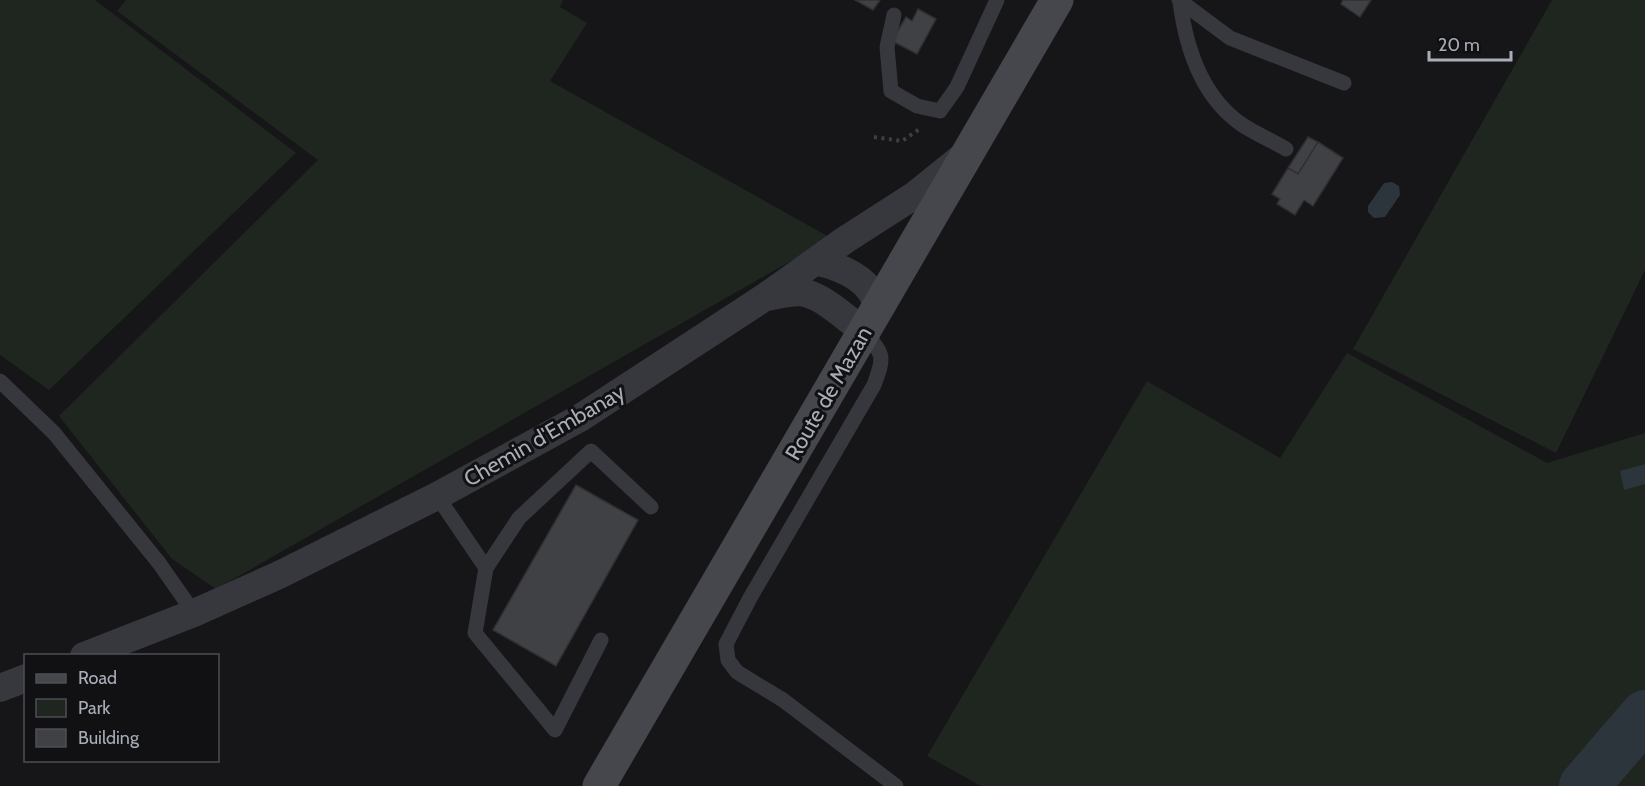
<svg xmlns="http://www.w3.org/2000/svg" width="1645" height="786" viewBox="0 0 1645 786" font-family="Cabin,sans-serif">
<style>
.green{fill:#1e261f}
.water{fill:#2c353c}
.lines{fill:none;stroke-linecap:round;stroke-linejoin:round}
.river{stroke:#2c353c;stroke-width:50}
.building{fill:#404145;stroke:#303034;stroke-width:1.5}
.path{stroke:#3d3f44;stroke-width:4;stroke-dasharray:3 4.5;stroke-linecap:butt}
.service{stroke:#37383d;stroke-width:15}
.minor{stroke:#37383d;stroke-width:28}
.secondary{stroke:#45474d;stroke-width:33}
.labels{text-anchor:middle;stroke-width:6;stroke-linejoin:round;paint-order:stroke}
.street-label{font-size:22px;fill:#a8adb8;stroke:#111113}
</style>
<rect width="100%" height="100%" fill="#161618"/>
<path class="green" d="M0,0H95L296,153L49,390L0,355Z
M126,0H563L560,7L587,23L550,81L831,238L216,589L172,559L59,416L318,160L117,11Z
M1552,0H1645V270L1556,453L1353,349Z
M1347,353L1547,463L1645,433V786H981L927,756L1147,381L1280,458Z"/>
<path class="water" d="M1392,182L1399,186L1400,195L1385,217L1374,218L1368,212V206L1384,183Z
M1645,464V484L1624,490L1620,471Z"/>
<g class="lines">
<path class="river" d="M1584,786L1645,715"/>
</g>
<path class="building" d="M855,0H880L873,10Z
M1343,0H1371L1360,17L1341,4Z
M918,9L936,19L917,54L892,41L906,17L912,21Z
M1308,137L1318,142L1298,174L1288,168Z
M1318,142L1343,158L1313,206L1304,200L1295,215L1277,204L1280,199L1272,194L1288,168L1298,174Z
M576,485L638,520L556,666L493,630Z"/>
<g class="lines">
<path class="path" d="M874,137L902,141L921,128"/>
<path class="service" d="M1179,0L1230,38L1344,83
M1180,2C1186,48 1201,96 1241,124C1254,133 1271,140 1286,149
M894,15L887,47L891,91L917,106L940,111L957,87L997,0
M864,331C884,356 885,355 874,385L750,598L726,644L728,660L737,672L783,700L896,786
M0,381L54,433L159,563L194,613
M437,496L486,568L475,633L555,730L601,640
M486,568L519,518L591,451L651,507"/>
<path class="minor" d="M815,261C842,267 873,279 878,309
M767,297C779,295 793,290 805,293C826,298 846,319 864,331
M84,656L194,613L279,575L437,496L580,418L765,297L845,240L915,195L961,158
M0,688L26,678"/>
<path class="secondary" d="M599,786L1057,0"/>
</g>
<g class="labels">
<g class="street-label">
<text transform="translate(828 393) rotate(-60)" y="8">Route de Mazan</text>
<text transform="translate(544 435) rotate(-30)" y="8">Chemin d'Embanay</text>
</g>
</g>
<rect x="24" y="654" width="195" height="108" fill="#111113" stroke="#4d4f55" stroke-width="1.5"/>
<rect x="36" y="674" width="30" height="9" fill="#45474d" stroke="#4d4f55" stroke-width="1.5"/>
<text x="78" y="684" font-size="18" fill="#a8adb8">Road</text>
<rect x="36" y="699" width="30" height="18" fill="#1e261f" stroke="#4d4f55" stroke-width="1.5"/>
<text x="78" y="714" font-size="18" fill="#a8adb8">Park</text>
<rect x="36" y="729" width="30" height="18" fill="#404145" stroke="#4d4f55" stroke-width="1.5"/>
<text x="78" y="744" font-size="18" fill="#a8adb8">Building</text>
<path d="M1429 51v9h82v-9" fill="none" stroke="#a8adb8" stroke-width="3"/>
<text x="1438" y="51" font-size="18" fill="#a8adb8" stroke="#111113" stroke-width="4.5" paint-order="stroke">20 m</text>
</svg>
